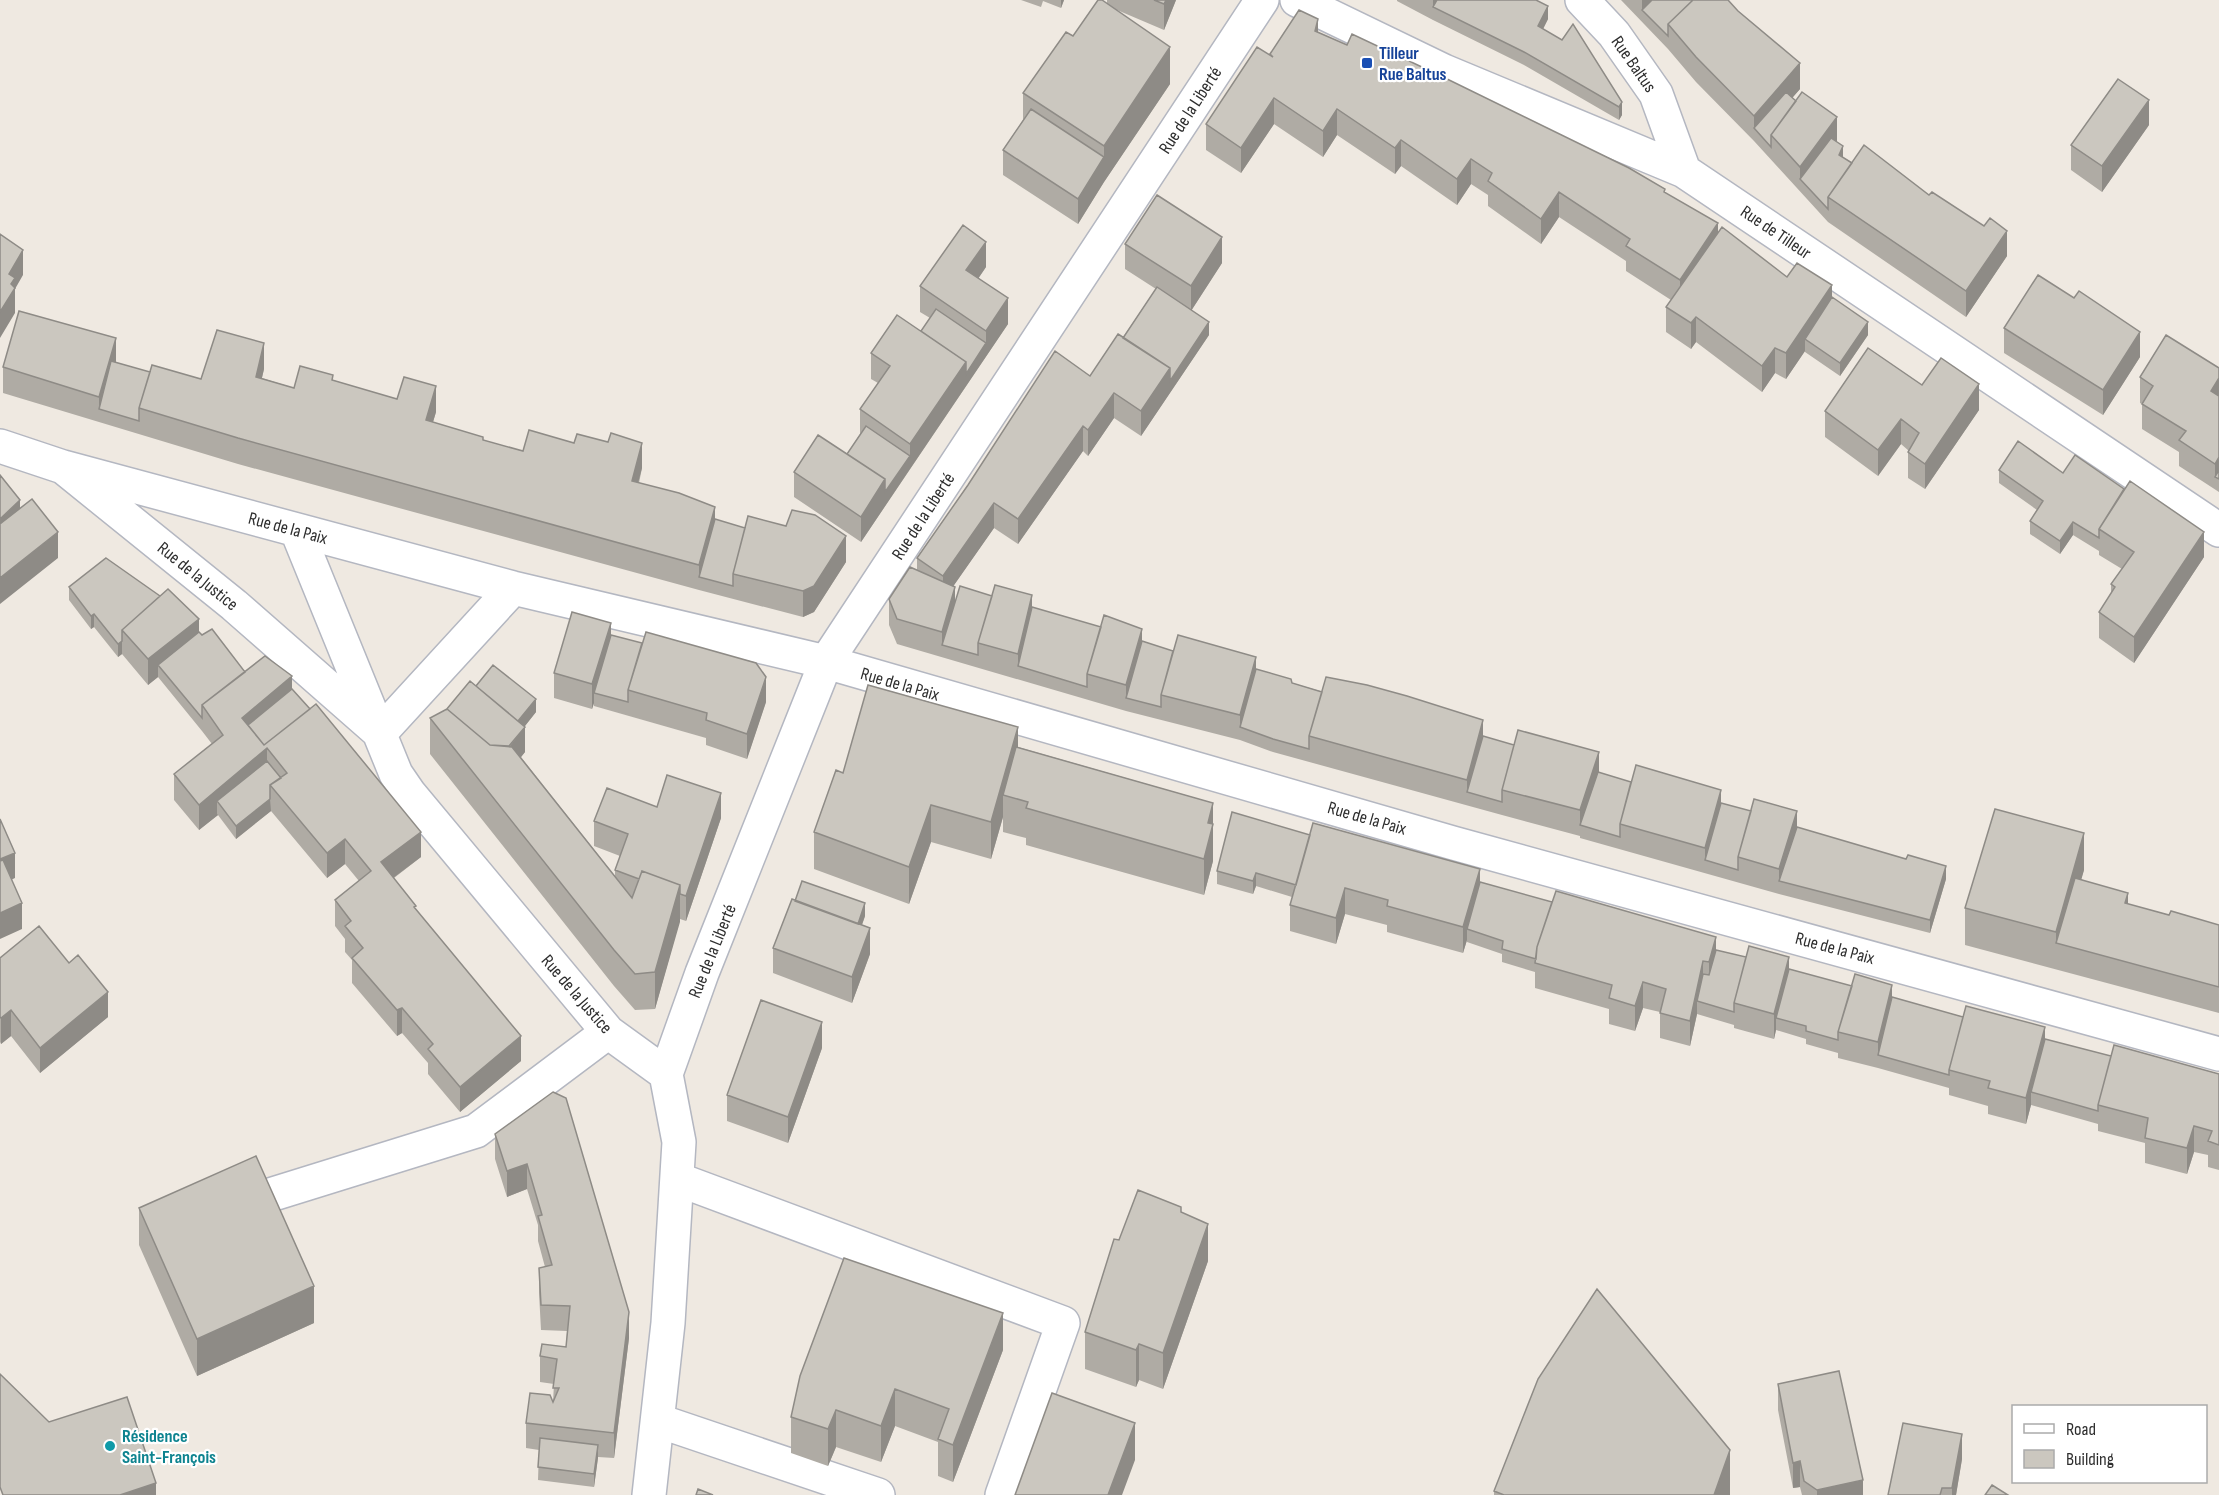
<svg xmlns="http://www.w3.org/2000/svg" width="2219" height="1495" viewBox="0 0 2219 1495" font-family="'Sofia Sans Condensed',sans-serif">
<style>
.lines{fill:none;stroke-linecap:round;stroke-linejoin:round}
.minor-casing{stroke:#b4b7c1;stroke-width:36}
.minor{stroke:#fff;stroke-width:33}
.wall{fill:#afaba4}
.shaded-wall{fill:#8e8b86}
.building{fill:#cbc7bf;stroke:#8e8b86;stroke-width:1.5}
.transit-dot{fill:#1a4fb4;stroke:#fff;stroke-width:2}
.culture-dot{fill:#0f9aa8;stroke:#fff;stroke-width:2}
.labels{text-anchor:middle;stroke-width:4.5;stroke-linejoin:round;paint-order:stroke}
.transit-label{font-size:18px;font-weight:bold;fill:#164399;stroke:#fff;text-anchor:start}
.street-label{font-size:18px;fill:#2e2e2e;stroke:#fff}
.culture-label{font-size:18px;font-weight:bold;fill:#0d838f;stroke:#fff;text-anchor:start}
</style>
<rect width="100%" height="100%" fill="#efe9e1"/>
<g class="lines">
<g class="minor-casing">
<path id="minor" d="M1297,0L1444,71L1684,171L2219,530
M1582,0L1614,34L1656,94L1684,171
M0,446L63,467L234,605L380,733L513,588
M63,467L513,588L826,662L1453,843L2219,1054
M297,531L396,774L409,793L608,1032L666,1074L679,1142L668,1323L649,1495
M666,1074L702,973L826,662L1262,0
M677,1179L1063,1323L1002,1495
M270,1195L476,1131L608,1032
M659,1421L878,1495"/>
</g>
<use href="#minor" class="minor"/>
</g>
<path class="wall" d="M1021,0H1064L1061,8L1043,1L1041,7Z
M1107,0H1176L1164,30L1117,10L1170,84L1104,182L1078,224L1003,175V150L1023,120V93L1073,36L1107,3Z
M1397,0H1536L1548,19L1543,29L1622,102V115L1619,120L1524,65L1433,20L1397,1Z
M1621,0H1728L1800,89L1792,98L1837,142L1843,157L2007,256L1966,317L1828,222L1754,141L1696,82L1668,49Z
M1318,32L1665,193L1718,233L1787,277L1832,297L1868,335L1840,376L1805,352V351L1786,379L1775,373L1762,392L1696,342L1691,349L1666,332V307L1671,300L1626,271V261L1559,217L1541,244L1488,206V195L1471,184L1457,205L1401,166L1395,174L1337,135L1323,157L1274,124L1241,173L1206,150V124L1270,55V54Z
M2149,125L2102,192L2071,170V145Z
M1125,244L1222,263L1191,311L1209,335L1141,436L1114,418L1088,456L1083,451L1018,544L994,528L953,586L955,601L1032,607L1173,651L1256,669L1292,683L1483,737L1631,782L1721,803L1797,827L1946,879L1930,933L1779,894L1580,838V835V836L1502,815L1273,752L1240,740L1126,711L897,644L889,625V599L917,570V558L968,485L1090,376L1123,337L1156,289L1125,269Z
M986,267L978,279L1008,324L861,542L794,497V472L847,454L860,434V409L878,383L871,379V353L921,331L930,318L920,312V286Z
M2074,298L2140,357L2103,415L2004,353V328Z
M116,363L150,372L201,379L264,369L262,378L294,388L333,380L436,412L433,422L483,440L523,451L642,468L639,483L715,519L846,562L814,612L803,617L699,590L238,464L3,393V367Z
M2219,368V492L2179,466V452L2142,429V404L2140,403V377Z
M1979,410L1925,489L1908,478V452L1909,451L1901,444L1878,476L1825,437V411Z
M1999,470L2063,473L2204,557L2134,663L2099,638V612L2111,593V584L2122,569L2099,555V551L2073,535L2060,554L2030,534V521L2037,510L1999,483Z
M69,587L199,632L202,635L245,672L292,689L421,857L394,878L521,1061L460,1112L428,1074V1063L402,1033L397,1036L352,983V960L345,952V939L335,926V900L359,881L345,864L327,878L271,811L236,839L218,815L199,830L174,800V774L212,744L202,731L158,677L148,685L122,654L118,657L94,627L91,629L69,600Z
M611,635L766,702L747,759L706,745V738L594,706V703L592,709L554,698V673Z
M476,686L536,712L525,726V752L521,757L615,876V870L620,856L594,846V821L657,807L721,818L686,921L680,919L655,1009L635,1010L614,986L430,754V718L446,710Z
M1018,747L1213,803V861L1204,895L1026,845V838L1003,832V817L991,859L931,842L909,904L814,869V832L843,773Z
M1310,835L1480,882L1716,950L2045,1039L2111,1056L2219,1074V1170L2208,1167V1155L2194,1152L2187,1174L2145,1163V1143L2098,1131V1124L2031,1105L2026,1124L1988,1114V1106L1949,1095V1088L1878,1068L1838,1058V1053L1806,1044V1039L1776,1030L1774,1039L1734,1028V1025L1697,1014L1690,1046L1660,1038V1012L1643,1008L1635,1031L1609,1024V1009L1535,988V972L1502,962V954L1467,942V940L1463,953L1387,932V925L1345,914L1336,944L1290,931V905L1292,897L1256,886L1253,894L1217,884V871Z
M2084,870L2081,879L2128,904L2169,915L2219,925V1013L1965,945V908Z
M795,901L865,916L862,925L870,954L852,1003L773,973V948Z
M0,958L108,1017L40,1073L11,1036L1,1044L0,1042Z
M822,1048L788,1143L727,1121V1095Z
M553,1092L629,1338L614,1458L598,1457L594,1487L538,1480L539,1450L526,1448V1423L553,1402L554,1384L540,1382V1356L566,1347L567,1331L541,1330L539,1293V1268L545,1267L538,1241V1225L527,1189L507,1197L495,1159V1134Z
M139,1208L314,1323L197,1376L139,1245Z
M1181,1212L1208,1261L1163,1389L1139,1380L1136,1387L1085,1369V1332L1119,1240Z
M1003,1350L953,1482L938,1476V1442L895,1426L881,1462L836,1447L828,1466L791,1453V1417Z
M1778,1384L1863,1495H1802L1800,1487L1793,1488L1778,1410Z
M1962,1459L1956,1495H1888Z
M1494,1491L1730,1495H1494Z"/>
<path class="shaded-wall" d="M1061,0H1064L1061,8Z
M1166,0H1176L1164,30V4Z
M1433,0H1446L1433,7Z
M1642,0H1666L1642,10Z
M1548,6V19L1538,39V26Z
M1318,19V44L1315,31Z
M1170,47V84L1104,182V146Z
M1800,63V89L1760,135L1754,128V116Z
M1274,98V124L1241,173V148Z
M2149,100V125L2102,192V166Z
M1622,102V115L1619,120V107Z
M1337,109V135L1323,157V131Z
M1837,117V142L1800,179V167Z
M1401,140V166L1395,174V148Z
M1843,146V159L1839,155Z
M1104,157V182L1078,224V199Z
M1471,159V184L1457,205V179Z
M1559,192V217L1541,244V219Z
M1718,223V249L1680,306V280Z
M2007,231V256L1966,317V291Z
M1222,237V263L1191,311V286Z
M986,242V267L966,296V270Z
M23,250V275L15,289V313L0,338V312L9,274Z
M1832,285V310L1805,339V351L1786,379V353Z
M1008,298V324L910,469V444L966,362L986,343V331Z
M1696,317V342L1691,349V323Z
M1209,322V335L1141,436V411L1170,368Z
M1868,322V335L1840,376V363Z
M2140,332V357L2103,415V390Z
M116,338V363L99,409V397Z
M264,343V369L256,402V377Z
M1775,348V373L1762,392V366Z
M2219,378V403L2211,391Z
M1979,384V410L1925,489V464Z
M436,386V412L426,445V420Z
M1114,393V418L1088,456V430Z
M1901,419V444L1878,476V450Z
M1083,426V451L1018,544V519Z
M642,443V468L632,506V481Z
M910,456V469L861,542V517L885,479Z
M2219,457V479L2215,477V464Z
M20,500V526L0,544V519Z
M994,503V528L943,601V576Z
M715,507V532L699,577V565Z
M2073,522V535L2060,554V541Z
M58,532V558L0,604V578Z
M2204,532V557L2134,663V637Z
M846,536V562L814,612L803,617V591Z
M955,587V612L942,645V632Z
M1032,595V620L1018,666V654Z
M94,614V627L91,629V616Z
M199,619V645L158,665V677L148,685V659Z
M611,623V648L594,693V703L592,709V684Z
M1142,629V654L1126,698V685Z
M122,641V654L118,657V644Z
M1256,657V682L1240,727V715Z
M292,676V702L242,730V718Z
M766,677V702L747,759V734Z
M536,699V712L513,741V728Z
M1483,720V745L1467,792V780Z
M525,727V752L502,781V756Z
M1018,727V764L1003,795V817L991,859V822Z
M267,748V774L217,801V814L218,815L199,830V805Z
M1599,752V778L1580,825V836V810Z
M1721,790V816L1705,860V848Z
M721,793V818L686,921V896Z
M270,799L271,811L236,839V826Z
M1213,803V861L1204,895V859L1208,823Z
M931,805V842L909,904V867Z
M1797,811V836L1779,881V894V869Z
M421,832V857L381,887V862Z
M2084,833V870L2063,945L2056,943V932Z
M345,839V864L327,878V853Z
M15,853V878L0,885V859Z
M1946,866V879L1930,933V920Z
M1480,869V895L1467,929V940L1463,953V927Z
M1256,873V886L1253,894V881Z
M680,885V922L655,1009V972Z
M1345,888V914L1336,944V918Z
M2128,893V918L2125,903Z
M22,903V929L0,939V913Z
M865,903V916L854,947V934Z
M870,928V954L852,1003V977Z
M1716,937V963L1709,988V962Z
M1789,957V982L1776,1018V1030L1774,1039V1014Z
M1703,961V987L1697,1001V1014L1690,1046V1021Z
M1643,982V1008L1635,1031V1006Z
M1892,985V1010L1878,1055V1042Z
M108,992V1017L40,1073V1048Z
M402,1008V1033L397,1036V1010Z
M11,1010V1036L1,1044V1018Z
M822,1022V1048L788,1143V1117Z
M2045,1027V1052L2031,1092V1105L2026,1124V1098Z
M521,1036V1061L460,1112V1087Z
M2194,1126V1152L2187,1174V1148Z
M527,1164V1189L507,1197V1171Z
M1208,1224V1261L1163,1389V1353Z
M314,1286V1323L197,1376V1339Z
M629,1312V1338L614,1458V1433Z
M1003,1313V1350L953,1482V1445Z
M1139,1344V1380L1136,1387V1350Z
M895,1389V1426L881,1462V1426Z
M836,1410V1447L828,1466V1429Z
M1135,1423V1460L1122,1495H1108Z
M1962,1434V1459L1956,1495H1952V1488Z
M598,1445V1458L594,1487V1474Z
M1730,1450V1495H1714Z
M1800,1461V1487L1793,1488V1463Z
M1863,1480V1495H1817V1490Z
M156,1483V1495H120Z"/>
<path class="building" d="M1098,0H1102L1170,47L1104,146L1023,93L1066,32L1073,36Z
M1154,0H1166L1164,4Z
M1437,0H1536L1548,6L1538,26L1562,40L1573,24L1622,102L1619,107L1524,52L1433,7Z
M1652,0H1693L1668,24V36L1642,10Z
M1693,0H1728L1738,11L1800,63L1754,116L1696,57L1668,24Z
M1299,10L1318,19L1315,31L1347,45L1352,34L1443,77L1629,168L1665,189L1664,192L1718,223L1680,280L1626,246L1630,239L1559,192L1541,219L1488,181L1492,173L1471,159L1457,179L1401,140L1395,148L1337,109L1323,131L1274,98L1241,148L1206,124L1257,47L1273,57L1270,54Z
M2118,79L2149,100L2102,166L2071,145Z
M1786,92L1796,101L1771,135V147L1754,128Z
M1802,92L1837,117L1800,167L1771,135Z
M1031,109L1104,157L1078,199L1003,150Z
M1831,138L1843,146L1839,155L1852,163L1828,197V209L1800,179Z
M1864,145L1929,195L1932,192L1984,226L1990,218L2007,231L1966,291L1828,197Z
M1157,195L1222,237L1191,286L1125,244Z
M963,225L986,242L966,270L1008,298L986,331L920,286Z
M1722,227L1787,277L1797,263L1832,285L1786,353L1775,348L1762,366L1696,317L1691,323L1666,307Z
M0,234L23,250L9,274L15,278L11,284L15,288L0,312Z
M2038,275L2074,298L2079,291L2140,332L2103,390L2004,328Z
M1157,287L1209,322L1170,381V368L1123,338Z
M1832,297L1868,322L1840,363L1805,339Z
M936,309L986,343L966,374V362L921,331Z
M19,311L116,338L99,397L3,367Z
M897,315L966,362L910,444L860,409L890,366L871,353Z
M217,330L264,343L256,377L294,388L300,366L333,375L332,380L397,399L404,377L436,386L426,420L483,437V440L523,451L529,430L574,443L577,434L608,442L611,433L642,443L632,481L679,493L715,507L699,565L238,438L139,408L152,365L201,379Z
M1118,334L1170,368L1141,411L1114,393L1088,430L1083,426L1018,519L994,503L943,576L917,558L968,485L1055,351L1090,376Z
M2166,335L2219,368V378L2211,391L2219,396V457L2215,464L2179,440L2186,431L2142,404L2153,386L2140,377Z
M1868,348L1922,385L1941,358L1979,384L1925,464L1908,452L1919,433L1901,419L1878,450L1825,411Z
M111,361L150,372L139,408V421L99,409Z
M866,426L910,456L885,492V479L847,454Z
M818,435L885,479L861,517L794,472Z
M2018,441L2063,473L2075,455L2124,489L2099,529V538L2073,522L2060,541L2030,521L2043,501L1999,470Z
M2219,470V479L2215,477Z
M0,475L20,500L0,519Z
M2130,481L2204,532L2134,637L2099,612L2115,587L2111,584L2134,552L2099,529Z
M32,499L58,532L0,578V524Z
M792,510L815,515L846,536L814,586L803,591L733,574L748,516L786,526Z
M715,519L745,528L733,574V586L699,577Z
M106,558L160,596L122,630V641L118,644L94,614L91,616L69,587Z
M910,567L955,587L942,632L897,619L889,599Z
M995,585L1032,595L1018,654L978,643Z
M960,586L992,596L978,643V655L942,645Z
M168,589L199,619L148,659L122,630Z
M1032,607L1101,627L1087,674V687L1018,666Z
M572,612L611,623L592,684L554,673Z
M1104,615L1142,629L1126,685L1087,674Z
M212,629L245,672L202,705V718L158,665L199,632L202,635Z
M646,632L756,663L766,677L747,734L706,720L707,713L628,690Z
M611,635L642,643L628,690V702L594,693Z
M1178,635L1256,657L1240,715L1161,695Z
M1142,641L1173,651L1161,695V707L1126,698Z
M265,656L292,676L242,718L264,745L316,704L421,832L381,862L416,906L414,907L521,1036L460,1087L428,1049L433,1044L402,1008L397,1010L352,958L363,948L345,926L351,921L335,900L371,871L345,839L327,853L270,785L287,773L267,748L199,805L174,774L223,735L202,705Z
M493,665L536,699L518,721L476,686Z
M1256,669L1291,679L1292,683L1322,692L1309,736V749L1273,739L1240,727Z
M1326,677L1367,685L1407,696L1483,720L1467,780L1309,736Z
M470,681L525,727L509,746L490,745L447,709L446,710Z
M868,685L1018,727L991,822L931,805L909,867L814,832L836,770L843,773Z
M292,689L310,709L264,745L248,725Z
M447,709L490,745L512,747L632,898L642,871L680,885L655,972L635,974L614,950L430,718Z
M1518,730L1599,752L1580,810L1502,790Z
M1483,736L1514,745L1502,790V802L1467,792Z
M1016,747L1213,803L1208,823L1213,824L1204,859L1026,808L1028,802L1003,795Z
M267,761L281,778L270,785V799L236,826L217,801Z
M1636,765L1721,790L1705,848L1620,824Z
M1598,772L1631,782L1620,824V837L1580,825Z
M667,775L721,793L686,896L680,894V885L642,871L639,879L615,870L628,834L594,821L607,788L657,807Z
M1754,799L1797,811L1779,869L1738,857Z
M1721,803L1751,811L1738,857V870L1705,860Z
M1995,809L2084,833L2056,932L1965,908Z
M1232,812L1310,835L1296,885L1256,873L1253,881L1217,871Z
M0,819L15,853L0,859Z
M1313,823L1480,869L1463,927L1387,906L1388,900L1345,888L1336,918L1290,905Z
M1797,827L1906,859L1908,855L1946,866L1930,920L1779,881Z
M3,860L22,903L0,913V861Z
M2075,878L2128,893L2125,903L2169,915L2171,911L2219,925V987L2056,943Z
M802,881L865,903L858,924L795,901Z
M1480,882L1552,902L1537,947L1536,959L1502,949L1503,941L1467,929Z
M1556,891L1716,937L1709,962L1703,961L1690,1021L1660,1013L1666,989L1643,982L1635,1006L1609,998L1612,985L1535,963L1537,947Z
M792,899L870,928L852,977L773,948Z
M39,926L69,963L78,955L108,992L40,1048L11,1010L1,1018L0,1017V958Z
M1749,946L1789,957L1774,1014L1734,1003Z
M1716,950L1746,957L1734,1003V1012L1697,1001L1703,974L1709,975Z
M1789,969L1852,986L1838,1032V1040L1806,1031V1026L1776,1018Z
M1855,974L1892,985L1878,1042L1838,1032Z
M1892,997L1963,1017L1949,1070V1075L1878,1055Z
M761,1000L822,1022L788,1117L727,1095Z
M1966,1006L2045,1027L2026,1098L1988,1088L1990,1081L1949,1070Z
M2045,1039L2111,1056L2098,1105V1111L2031,1092Z
M2114,1045L2219,1074V1145L2208,1141L2212,1131L2194,1126L2187,1148L2145,1138L2148,1118L2098,1105Z
M553,1092L566,1098L629,1312L614,1433L526,1423L530,1393L550,1395L553,1402L559,1388H553L557,1359L540,1356L542,1344L566,1347L570,1306L541,1305L539,1268L552,1265L538,1216L542,1215L527,1164L507,1171L495,1134Z
M256,1156L314,1286L197,1339L139,1208Z
M1138,1190L1181,1207V1212L1208,1224L1163,1353L1139,1344L1136,1350L1085,1332L1114,1239L1119,1240Z
M844,1258L1003,1313L953,1445L938,1439L949,1409L895,1389L881,1426L836,1410L828,1429L791,1417L800,1376Z
M1597,1289L1730,1450L1714,1495H1504L1494,1491L1538,1379Z
M1839,1371L1863,1480L1817,1490L1804,1481L1800,1461L1793,1463L1778,1384Z
M0,1374L49,1422L127,1397L156,1483L120,1495H3L0,1487Z
M1052,1393L1135,1423L1108,1495H1015Z
M1903,1423L1962,1434L1952,1488H1942L1940,1495H1888Z
M540,1438L598,1445L594,1474L538,1467Z
M1992,1485L2008,1495H1985Z
M698,1489L713,1495H696Z"/>
<rect class="transit-dot" x="1361" y="57" width="12" height="12" rx="3"/>
<circle class="culture-dot" cx="110" cy="1446" r="6"/>
<g class="labels">
<g class="transit-label">
<text x="1379" y="59">Tilleur<tspan x="1379" dy="21">Rue Baltus</tspan></text>
</g>
<g class="street-label">
<text transform="translate(1634 64) rotate(55)" y="6">Rue Baltus</text>
<text transform="translate(1190 110) rotate(-57)" y="6">Rue de la Liberté</text>
<text transform="translate(1776 232) rotate(34)" y="6">Rue de Tilleur</text>
<text transform="translate(923 516) rotate(-57)" y="6">Rue de la Liberté</text>
<text transform="translate(288 528) rotate(15)" y="6">Rue de la Paix</text>
<text transform="translate(198 576) rotate(39)" y="6">Rue de la Justice</text>
<text transform="translate(900 684) rotate(16)" y="6">Rue de la Paix</text>
<text transform="translate(1367 818) rotate(16)" y="6">Rue de la Paix</text>
<text transform="translate(1835 948) rotate(15)" y="6">Rue de la Paix</text>
<text transform="translate(712 951) rotate(-68)" y="6">Rue de la Liberté</text>
<text transform="translate(577 994) rotate(49)" y="6">Rue de la Justice</text>
</g>
<g class="culture-label">
<text x="122" y="1442">Résidence<tspan x="122" dy="21">Saint-François</tspan></text>
</g>
</g>
<rect x="2012" y="1405" width="195" height="78" fill="#ffffff" stroke="#ababab" stroke-width="1.5"/>
<rect x="2024" y="1424" width="30" height="9" fill="#ffffff" stroke="#ababab" stroke-width="1.5"/>
<text x="2066" y="1435" font-size="18" fill="#2e2e2e">Road</text>
<rect x="2024" y="1450" width="30" height="18" fill="#cbc7bf" stroke="#ababab" stroke-width="1.5"/>
<text x="2066" y="1465" font-size="18" fill="#2e2e2e">Building</text>
</svg>
